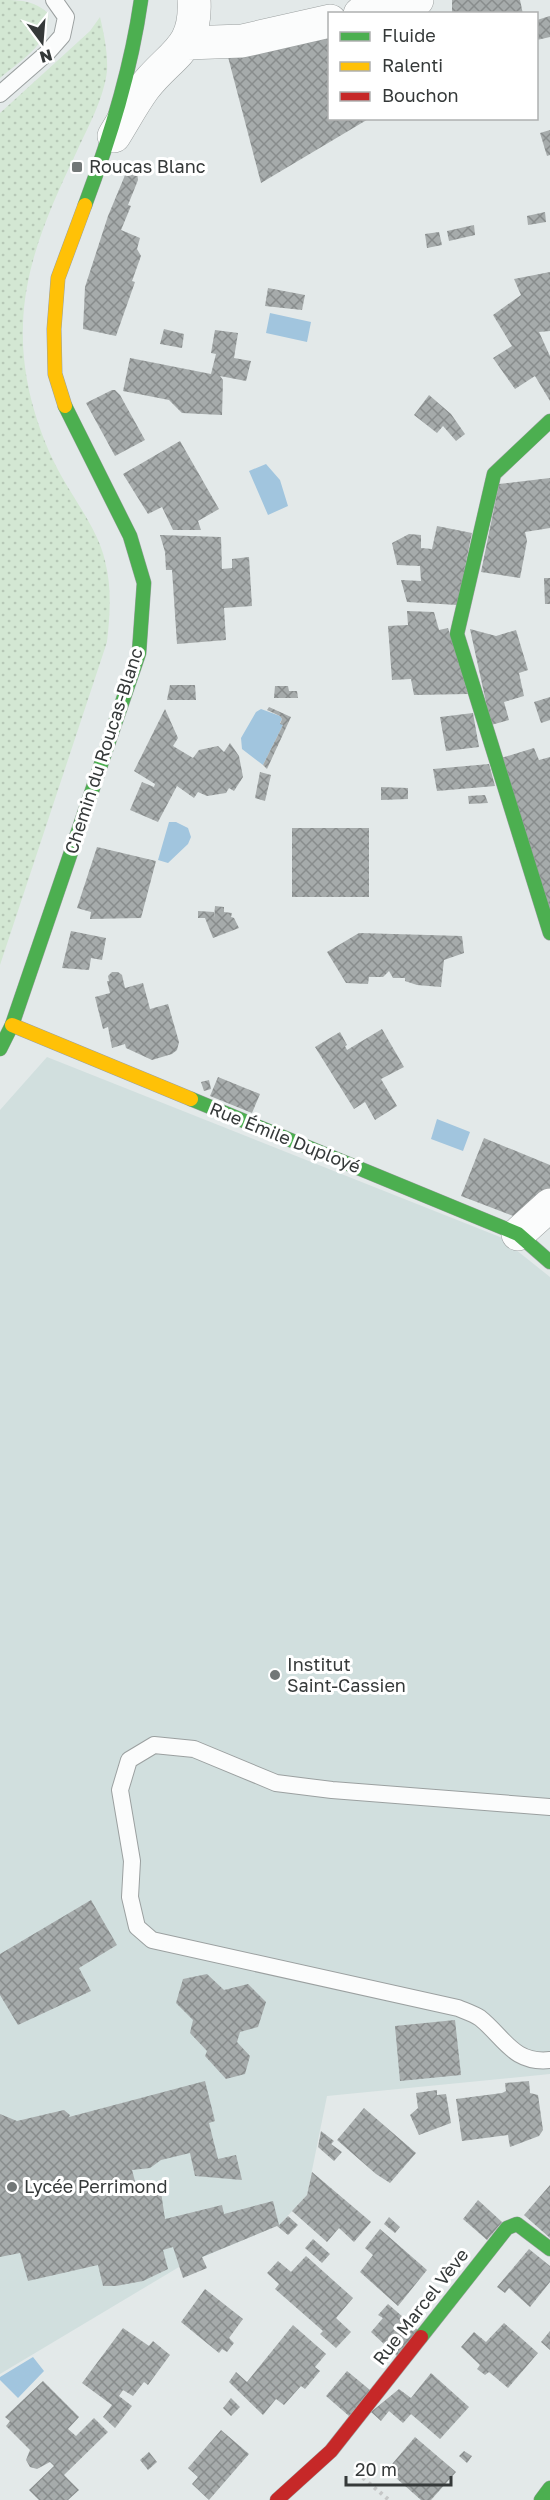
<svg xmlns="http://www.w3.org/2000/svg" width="550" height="2500" viewBox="0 0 550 2500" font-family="'Golos Text',sans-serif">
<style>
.built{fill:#d1dfde}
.grass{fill:url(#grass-dots)}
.water{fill:#a1c5de}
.building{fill:url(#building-cross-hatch)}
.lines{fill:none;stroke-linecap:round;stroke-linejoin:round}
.lane-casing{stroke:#9ba0a0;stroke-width:18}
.street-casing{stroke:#9ba0a0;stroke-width:34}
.fast-casing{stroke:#9ba0a0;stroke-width:15}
.slow-casing{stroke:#9ba0a0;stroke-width:15}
.jam-casing{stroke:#9ba0a0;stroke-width:15}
.path{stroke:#c5c7c7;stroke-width:4;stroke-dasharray:3 4.5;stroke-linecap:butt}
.lane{stroke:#fbfcfc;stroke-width:16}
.street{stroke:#fbfcfc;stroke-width:33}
.fast{stroke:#4caf50;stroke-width:14}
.slow{stroke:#ffc107;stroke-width:14}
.jam{stroke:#c62828;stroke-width:14}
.poi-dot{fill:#727777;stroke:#fff;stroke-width:2}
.labels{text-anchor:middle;stroke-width:6;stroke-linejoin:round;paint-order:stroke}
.poi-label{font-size:18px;fill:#353939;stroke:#fff;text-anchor:start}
.street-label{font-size:18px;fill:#353939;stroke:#fff}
</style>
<defs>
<pattern id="grass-dots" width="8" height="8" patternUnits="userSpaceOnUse" patternTransform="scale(1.5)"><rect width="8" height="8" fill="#d3e7d3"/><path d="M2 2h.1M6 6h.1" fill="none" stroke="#b6c7b6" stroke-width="1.8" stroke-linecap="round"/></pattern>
<pattern id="building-cross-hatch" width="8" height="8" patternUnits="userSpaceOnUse" patternTransform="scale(1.5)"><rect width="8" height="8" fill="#a6abab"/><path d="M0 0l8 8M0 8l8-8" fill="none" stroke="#888c8c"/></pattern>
</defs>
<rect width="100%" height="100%" fill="#e3e9e9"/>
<path class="built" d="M47,1057L500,1237L550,1277V2074L327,2096L307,2195L279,2225L179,2267L0,2374V1110Z"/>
<path class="grass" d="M0,0C20,0 33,0 48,13C52,43 20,61 0,78Z
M100,17C104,34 108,53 107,71C104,98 88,127 77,151C51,206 25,262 23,324C21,372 34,421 55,464C70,495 98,528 105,561C112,589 110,614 107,642L0,965V113L90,31Z"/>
<path class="water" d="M270,313L311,322L307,342L266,333Z
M266,464L280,480L288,506L268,515L249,471Z
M261,709L280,716L282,719L280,723L283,725L263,765L242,749L241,738L256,712Z
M169,822H176L188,828L191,837L188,844L168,863L158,860Z
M437,1119L470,1132L463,1151L431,1139Z
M33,2357L44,2371L18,2398L0,2380V2377Z"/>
<path class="building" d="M452,0H520L523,14H452Z
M550,16V37L537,40V20Z
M330,28V118H370L261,183L227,53Z
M550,130V155L547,156L540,133Z
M128,168L137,172L138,180L128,205L131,206L121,230L140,238L137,249L141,256L132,281L135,282L116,336L83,329L85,287L108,216Z
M545,212L546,222L528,225L527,216Z
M474,225L475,235L449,241L447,231Z
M439,232L442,245L427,248L425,234Z
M550,272V331L539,332L550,356V401L535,376L515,389L493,358L512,346L493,315L521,295L514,279Z
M268,288L305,295L302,310L265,306Z
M164,329L184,334L182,348L160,344Z
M215,330L238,333L234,358L251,361L246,381L220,376L223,380L222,415L182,413L169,400L123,391L130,358L211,374L216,354L211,353Z
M112,390H115L120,395L145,440L115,456L86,403Z
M429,395L451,414L465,434L456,441L443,426L437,433L414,415Z
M180,441L219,509L198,521L201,530H173L162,507L148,514L123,474Z
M550,478V528L525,532L527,541L520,578L481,572L499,484Z
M437,526L472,533L457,605L407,602L401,580L421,581L420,566L397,565L392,543L409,534L421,535V548L432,549Z
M160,535L221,537L222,569L232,568V559L249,557L252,606L224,608L226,640L177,644L172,570H166L165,552Z
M544,578H550V604H545Z
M407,611L434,612L439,630L448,628L468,694L414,695L411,679L392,680L388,626L408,625Z
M470,629L496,636L516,630L528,670L519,673L524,696L504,702L509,720L491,725Z
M170,685H195L196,700H167Z
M275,686H288L289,691H297L298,698H274Z
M550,697V720L541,723L534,702Z
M269,707L291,717L267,769L263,765L283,725L280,724L282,719L280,716L267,710Z
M165,709L178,738L173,746L193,758L199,750L218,746L224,752L230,743L239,756L243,777L234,791L229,788L226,793L207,796L198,792L194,798L177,786L158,822L130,810L142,782L154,787L155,784L134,771Z
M473,713L479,747L446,751L440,717Z
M534,748L539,760L550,757V909L501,758Z
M489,764L495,786L437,791L433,769Z
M260,772L271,775L265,801L255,798Z
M381,787L408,788V799L381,800Z
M485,795L488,803L469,804L468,796Z
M292,828H369V897H292Z
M97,847L156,861L141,918L90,919L91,912L77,908Z
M215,906L224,907V912L232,913L231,917L234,918L239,928L213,938L205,918H198V911L214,912V918Z
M71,931L106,938L102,960L91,958L89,970L62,968Z
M359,933L462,936L464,953L444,960L441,987L417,985L405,981V978H393L389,971L383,977H369L368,984L346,983L327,952Z
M112,972H118L122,975L125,988L143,983L150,1009L168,1004L179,1042L177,1050L172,1054L152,1060L126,1048L125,1044L112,1048L108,1027L103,1029L95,997L110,993L107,981H109L108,976Z
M382,1029L404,1067L381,1079L397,1106L375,1120L365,1102L354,1109L315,1047L340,1032L347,1045L345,1046L347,1050Z
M218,1077L260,1094L252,1113L210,1096Z
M209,1080L211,1089L204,1091L201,1082Z
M484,1138L550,1165V1189L516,1217L461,1196Z
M91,1900L117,1945L79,1968L91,1991L18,2025L0,1995V1954Z
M207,1974L224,1990L248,1984L266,2002L258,2027L240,2032L237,2042L250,2056L245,2074L226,2079L205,2056L207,2051L190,2033L193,2020L176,2003L183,1979Z
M455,2020L461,2075L400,2081L395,2026Z
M205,2081L215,2121L209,2123L218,2159L236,2155L242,2180L195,2176L190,2153L161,2160L150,2168L132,2170L139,2196L161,2192L165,2219L222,2205L224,2214L273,2201L279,2225L288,2216L298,2225L288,2235L277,2226L202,2257L207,2268L183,2278L173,2247L163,2250L168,2269L143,2281L116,2286H103L98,2265L28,2281L20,2253L0,2257V2114L17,2121L64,2110L70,2115L69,2117Z
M529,2081L530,2093L538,2095L543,2130L539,2136L510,2147L508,2135L462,2141L456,2099L502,2093L506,2091L505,2083Z
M437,2090V2095L446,2094L451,2123L419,2135L410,2115L418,2108L416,2093Z
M364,2108L416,2153L390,2183L376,2174L337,2140Z
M321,2131L334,2141L331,2144L342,2152L334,2161L318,2147Z
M312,2172L371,2222L354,2242L339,2228L327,2242L292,2211L307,2195Z
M550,2185V2238L524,2215Z
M478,2200L502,2222L487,2240L463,2219Z
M389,2217L400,2227L395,2233L384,2224Z
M380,2229L427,2270L398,2306L360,2272L373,2255L365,2248Z
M313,2239L330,2254L322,2263L305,2248Z
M529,2249L550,2266V2282L530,2307L509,2288L505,2293L497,2287Z
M306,2256L353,2298L336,2318L351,2332L336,2348L320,2334L323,2331L275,2289L279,2284L267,2273L278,2261L291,2272Z
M205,2289L243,2319L229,2338L234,2343L227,2352L222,2349L219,2353L181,2322Z
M388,2304L418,2330L397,2356L371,2332L383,2318L378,2315Z
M504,2323L538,2353L508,2388L489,2372L485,2375L477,2369L480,2365L461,2347L474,2332L486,2342Z
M293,2325L326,2354L315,2367L320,2371L305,2389L301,2386L284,2405L276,2399L263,2415L229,2382L236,2372L247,2382Z
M123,2328L149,2346L153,2341L170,2355L148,2385L144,2382L133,2396L123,2390L119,2396L132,2406L115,2428L103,2417L112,2405L82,2383Z
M550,2331V2350L541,2342Z
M347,2371L370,2390L349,2416L326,2396Z
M431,2373L469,2407L440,2439L411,2414L403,2423L389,2411L381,2421L371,2412L399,2389L411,2398Z
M43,2381L79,2417L68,2429L76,2436L94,2418L108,2432L64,2475L79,2490L68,2500H39L29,2490L54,2466L50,2462L37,2469L30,2467L26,2460L30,2450L6,2426L10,2421L5,2417Z
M231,2398L240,2407L231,2416L223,2408Z
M221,2430L249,2454L209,2500L192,2484L198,2477L188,2468Z
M415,2437L456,2472L431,2500H421L387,2470Z
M464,2451L472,2456L467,2463L459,2456Z
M149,2452L157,2462L148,2470L140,2460Z"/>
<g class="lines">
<g class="lane-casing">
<path id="lane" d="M0,94L47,53L62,36L66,17L54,0
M550,1807L332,1790L276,1783L194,1749L154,1745L129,1760L120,1790L132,1861L130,1897L137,1927L152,1940L458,2008C465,2011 474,2014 480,2018C504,2037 513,2064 550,2060"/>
</g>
<g class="street-casing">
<path id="street" d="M360,14L417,0
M187,43L242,41L330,21
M114,136C124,120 133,103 144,88C170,54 197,50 194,0
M518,1234L550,1205"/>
</g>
<g class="fast-casing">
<path id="fast" d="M85,205C110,138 131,71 141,0
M550,421L494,474L457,634L550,933
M0,1049L12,1025L139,653L144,583L130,536L65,406
M191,1099L518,1234L550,1262
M421,2337L507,2228L517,2224L550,2249
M541,2500L550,2488"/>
</g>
<g class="slow-casing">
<path id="slow" d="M65,406L55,374L54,329L58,278L85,205
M12,1025L191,1099"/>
</g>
<g class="jam-casing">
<path id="jam" d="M277,2500L331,2451L421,2337"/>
</g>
<path class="path" d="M357,2473L389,2500"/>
<use href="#lane" class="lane"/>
<use href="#street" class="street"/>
<use href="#fast" class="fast"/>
<use href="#slow" class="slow"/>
<use href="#jam" class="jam"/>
</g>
<g class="poi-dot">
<rect x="71" y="161" width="12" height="12" rx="3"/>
<circle cx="275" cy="1675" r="6"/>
<circle cx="12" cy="2187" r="6"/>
</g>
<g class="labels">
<g class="poi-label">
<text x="89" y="173">Roucas Blanc</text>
<text x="287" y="1671">Institut<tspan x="287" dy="21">Saint-Cassien</tspan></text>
<text x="24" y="2193">Lycée Perrimond</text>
</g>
<g class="street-label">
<text transform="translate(104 751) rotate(-72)" y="6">Chemin du Roucas-Blanc</text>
<text transform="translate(285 1138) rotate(22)" y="6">Rue Émile Duployé</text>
<text transform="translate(421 2307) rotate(-52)" y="6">Rue Marcel Vève</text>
</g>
</g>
<rect x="328" y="12" width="210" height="108" fill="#ffffff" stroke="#aeb0b0" stroke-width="1.5"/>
<rect x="340" y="32" width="30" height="9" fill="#4caf50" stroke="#aeb0b0" stroke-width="1.5"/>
<text x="382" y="42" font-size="18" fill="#353939">Fluide</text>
<rect x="340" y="62" width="30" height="9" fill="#ffc107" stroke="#aeb0b0" stroke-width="1.5"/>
<text x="382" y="72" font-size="18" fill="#353939">Ralenti</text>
<rect x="340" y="92" width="30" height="9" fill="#c62828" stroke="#aeb0b0" stroke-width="1.5"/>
<text x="382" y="102" font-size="18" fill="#353939">Bouchon</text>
<g transform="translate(42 42) rotate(164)" stroke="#ffffff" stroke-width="4.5" paint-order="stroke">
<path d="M0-4.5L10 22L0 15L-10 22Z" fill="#353939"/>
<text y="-9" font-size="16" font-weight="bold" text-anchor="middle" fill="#353939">N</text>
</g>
<path d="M346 2476v9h105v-9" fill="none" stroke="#353939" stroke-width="3"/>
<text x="355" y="2476" font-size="18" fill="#353939" stroke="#ffffff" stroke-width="4.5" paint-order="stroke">20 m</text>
</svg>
